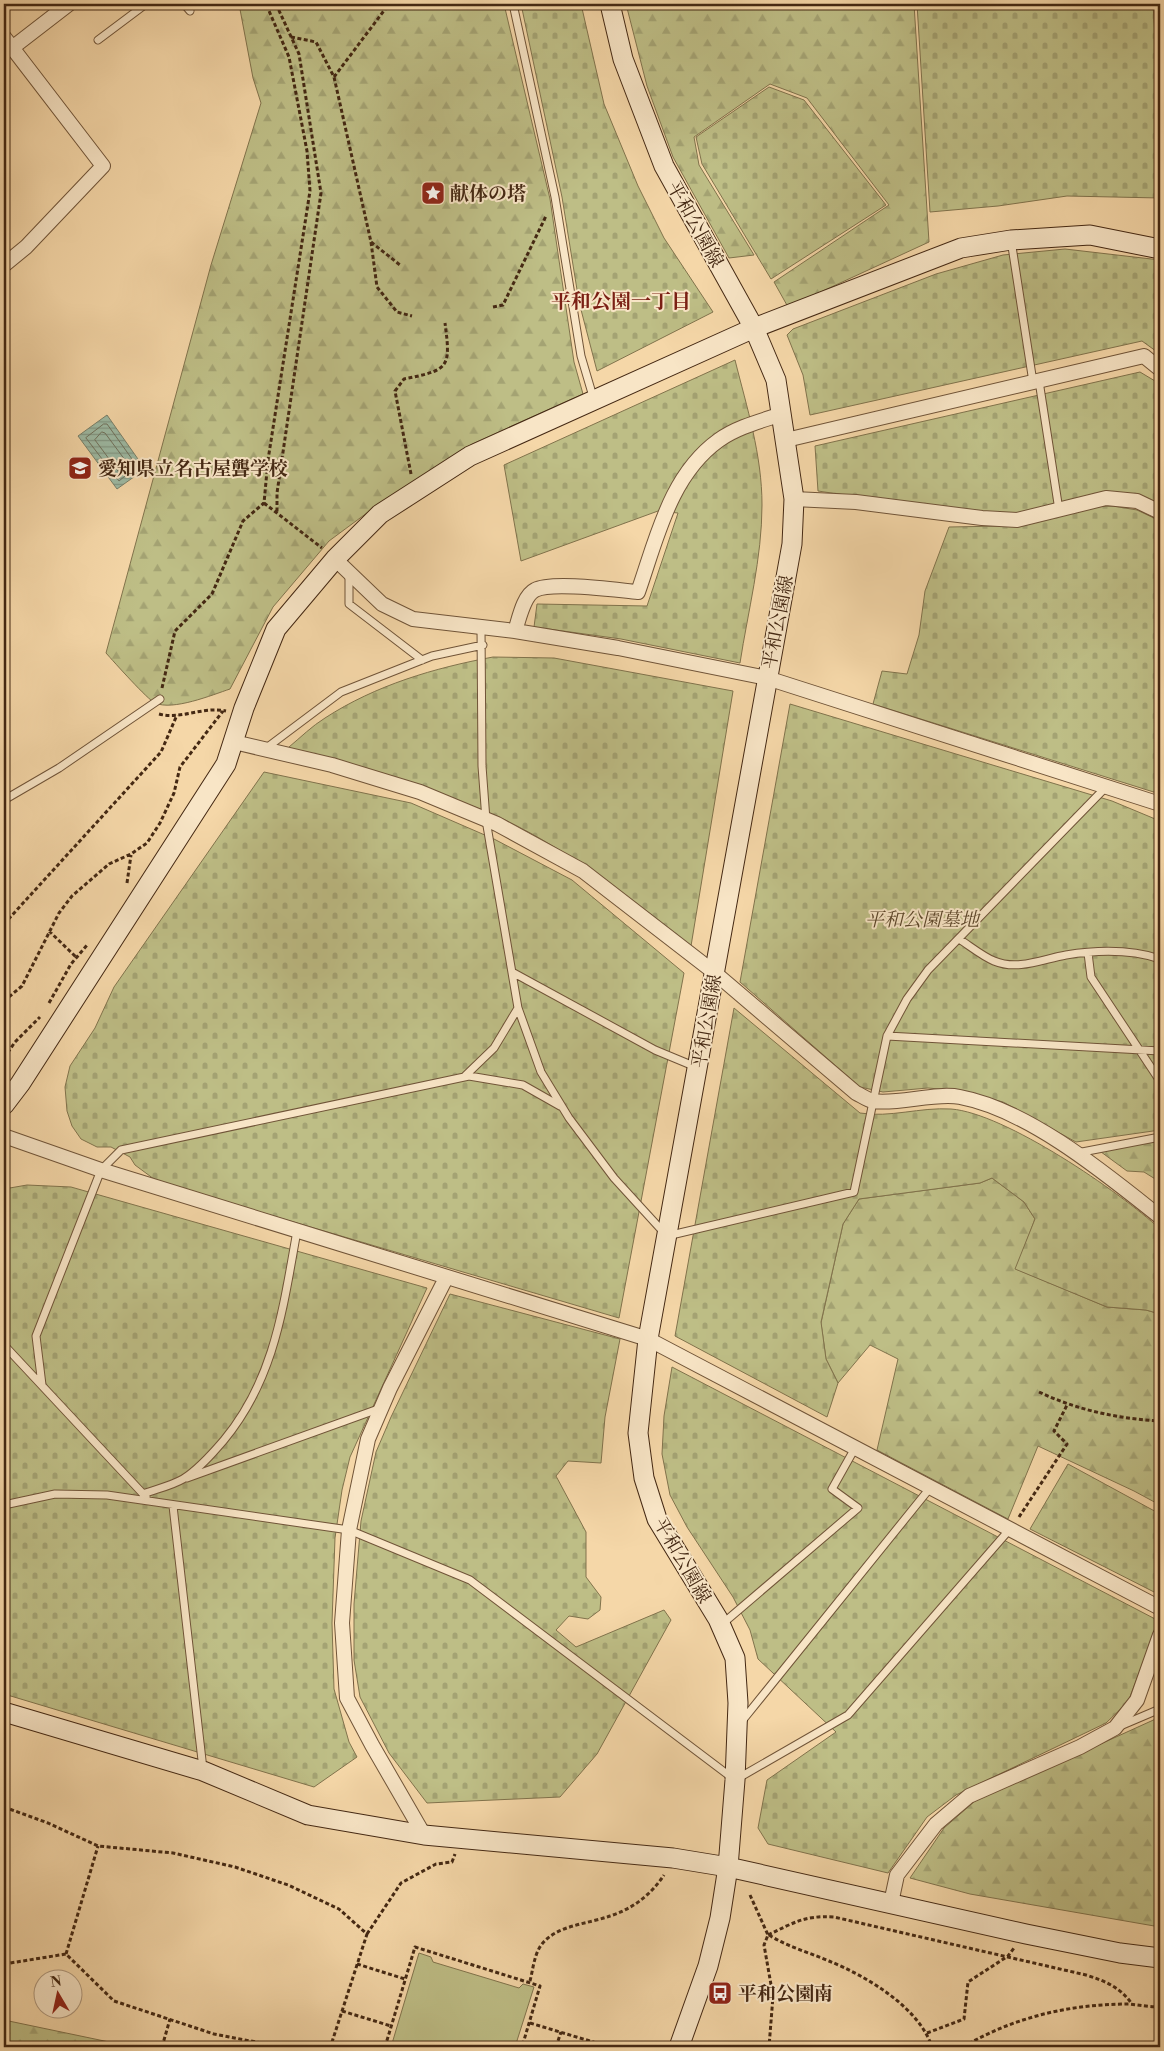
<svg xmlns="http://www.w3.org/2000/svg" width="1164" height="2051" viewBox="0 0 1164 2051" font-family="'Libre Bodoni','Noto Serif JP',serif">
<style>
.grass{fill:#bebe86;stroke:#81734c}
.forest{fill:url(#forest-firs);stroke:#81734c}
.cemetery{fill:url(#cemetery-stones);stroke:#81734c}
.water{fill:url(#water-rules);stroke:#79806a}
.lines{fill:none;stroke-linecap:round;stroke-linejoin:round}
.shore{stroke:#70715c;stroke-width:1}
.lane-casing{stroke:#705438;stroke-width:9}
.street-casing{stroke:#705438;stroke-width:16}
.secondary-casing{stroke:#442813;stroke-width:21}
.path{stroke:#442813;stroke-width:3;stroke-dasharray:4 2.5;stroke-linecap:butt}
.lane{stroke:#f8e5c6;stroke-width:7}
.street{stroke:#f8e5c6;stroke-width:14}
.secondary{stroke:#f8e5c6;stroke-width:19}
.labels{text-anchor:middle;stroke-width:4;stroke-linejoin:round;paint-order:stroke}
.poi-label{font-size:19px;font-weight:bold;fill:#442813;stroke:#f8e5c6;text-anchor:start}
.street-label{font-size:19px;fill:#442813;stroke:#f8e5c6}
.park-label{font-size:19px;font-style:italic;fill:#5c462a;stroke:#f8e5c6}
.neighbourhood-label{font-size:20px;font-weight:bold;fill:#7a1f14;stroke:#f8e5c6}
</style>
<defs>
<pattern id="forest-firs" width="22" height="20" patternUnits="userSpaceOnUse" patternTransform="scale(1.25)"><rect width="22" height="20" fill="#bebe86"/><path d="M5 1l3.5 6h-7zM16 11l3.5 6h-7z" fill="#a4a373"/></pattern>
<pattern id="cemetery-stones" width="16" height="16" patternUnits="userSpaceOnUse" patternTransform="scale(1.25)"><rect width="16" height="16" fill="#bebe86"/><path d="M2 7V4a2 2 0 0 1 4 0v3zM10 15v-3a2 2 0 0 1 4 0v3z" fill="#a4a373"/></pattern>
<pattern id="water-rules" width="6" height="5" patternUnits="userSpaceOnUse" patternTransform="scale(1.25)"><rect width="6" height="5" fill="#9dbaa4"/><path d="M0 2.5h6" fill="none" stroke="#829784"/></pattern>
</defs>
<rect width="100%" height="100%" fill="#f5d7a8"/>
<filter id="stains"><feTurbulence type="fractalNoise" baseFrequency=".004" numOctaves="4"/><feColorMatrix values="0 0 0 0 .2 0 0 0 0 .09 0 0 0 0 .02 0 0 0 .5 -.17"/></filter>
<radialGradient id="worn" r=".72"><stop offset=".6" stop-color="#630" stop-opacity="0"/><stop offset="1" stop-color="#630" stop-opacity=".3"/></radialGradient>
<path class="grass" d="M419,1953L431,1957L433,1962L519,1988L523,1984L534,1987L515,2047H391Z"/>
<path class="forest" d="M239,4H504L550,199L574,362L583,394L472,444L379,504L329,541L273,607L230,689C212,695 173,711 155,703C148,700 114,662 106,653L211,265L261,103L253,78Z
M626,4H914L929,242L788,307L774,282L889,205L807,98L770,84L694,137L699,165L754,255L729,258L673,157L647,86Z
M1160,1139V1182L1144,1172L1127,1171L1097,1149Z
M992,1178L1024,1202L1035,1219L1016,1269L1107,1307L1146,1310L1160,1314V1505L1134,1491L1038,1446L1008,1519L877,1450L898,1359L870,1345L838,1383L826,1359L821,1323L843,1224L859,1199L980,1183Z
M1160,1717V1927L970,1894L910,1878L944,1828L975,1801Z
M4,2020L133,2047H134H4Z"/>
<path class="cemetery" d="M521,4H581L604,104L638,186L664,238L713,312L597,371L579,302L562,197Z
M917,4H1153L1160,120V198L1067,196L998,206L930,212Z
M769,87L804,100L886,205L771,279L702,164L696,137Z
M1065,249L1160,260V354L1142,341L810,415L803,375L787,335L793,329L936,274L1003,255Z
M735,360C747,408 762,455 762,505C762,558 748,611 740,663L621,639L534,627L537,604L647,606L678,513L658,511L521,561L504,465Z
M1140,372L1160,384V506L1150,500L1051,507L993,517L818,491L815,446Z
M1113,506L1137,510L1160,521V794L873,704L882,671L907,674L919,635L925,591L949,527L1003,526L1090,507Z
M493,657L554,658L733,691L691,946C631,899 572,852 503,819C438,789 365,773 297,753L289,747C301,737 312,726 325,718C376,685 434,668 493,657Z
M790,704L1112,801L1160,821V1130L1076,1142L1003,1102L962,1091L928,1088L883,1092L860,1087L740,982Z
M264,772L411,803L494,839L572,880L684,973L619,1318L158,1182L135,1165L130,1157L111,1147H97L81,1139L72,1126L67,1111L65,1087L70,1066L95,1028L114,987Z
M734,1008L860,1113C890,1118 920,1107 951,1109C1005,1113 1120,1192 1160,1229V1314L1146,1310L1107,1307L1015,1269L1035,1219L1024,1202L992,1178L980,1183L859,1199L843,1224L821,1322L826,1359L838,1383L827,1417L675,1336Z
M27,1185L71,1187L427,1288L350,1457L342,1490L335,1538L332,1623L334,1689L349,1742L357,1757L314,1787L4,1694V1189Z
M450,1294L620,1339L605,1417L601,1463L568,1461L556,1476L586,1532V1577L601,1597L600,1610L588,1619L569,1616L556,1630L576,1647L664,1610L671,1620L597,1754L560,1797L427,1803L389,1753L360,1697L354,1660V1604L361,1521L376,1452L391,1417Z
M672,1367L1159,1621L1128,1702L1106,1723L956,1795L927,1817L888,1873L768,1844L758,1828L767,1780L836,1732L758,1659L750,1630L733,1597L687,1527L670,1495L662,1454L664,1416Z
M1068,1464L1160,1514V1595L1030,1529Z"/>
<path class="water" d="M107,415L145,469L117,489L78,436Z
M879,2042L905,2047H843L846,2046Z"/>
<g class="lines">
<path class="shore" d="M104,424H107L137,466L119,481L86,438Z
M102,432L105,433L128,464L121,472L118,471L95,440Z"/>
<g class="lane-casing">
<path id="lane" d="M184,4L190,11
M513,4L555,197L581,356L594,400
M98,40L146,4
M1011,240L1033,382
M1039,381L1059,510
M349,574V604L422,660
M481,628L482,766L486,820L518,1008L541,1072L569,1118L614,1178L667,1236L854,1192L887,1036L907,999L928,970L1107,786
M265,749L341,692L432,656L483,645
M4,800L59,768L160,699
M959,939C970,946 982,956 994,961C1018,971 1043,959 1066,955C1097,950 1130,949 1160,959
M1088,953L1091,977L1160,1081
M512,972L655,1050L696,1067
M887,1036L1160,1051
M465,1076L494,1048L518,1008
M1077,1153L1160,1137
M4,1345L146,1497
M42,1385L36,1336L101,1170L121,1150L469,1076L523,1085L560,1106
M187,1478L381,1408
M143,1494C156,1489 171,1486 183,1479C198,1470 212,1454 224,1440C275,1378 283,1308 297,1231
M4,1505L55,1494L107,1495L349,1530L470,1580L735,1780L848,1715L1010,1529
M173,1506L203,1769
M721,1625L858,1508L832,1489L855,1448
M742,1721L930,1488
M1120,1726L1160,1709"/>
</g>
<g class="street-casing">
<path id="street" d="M4,37L103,166L26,247L4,265
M12,48L69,4
M786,440L1144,356L1160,369
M794,499L856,502L982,518L1017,520L1106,498L1137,501L1160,512
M335,559L382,604L413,619L515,631L618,648L767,678L1160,804
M515,631C519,620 523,596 535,590C552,581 616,590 638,592C657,538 670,475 719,440C737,427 761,421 782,414
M234,742L332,765L420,792L497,824L583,871L715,973L856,1093C861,1095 867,1100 873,1101C897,1105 936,1092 960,1097C1029,1110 1106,1174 1160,1217
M4,1136L101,1170L648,1339L1160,1608
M424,1835L372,1745L347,1698L342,1623L349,1530L368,1439L390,1388L446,1278
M891,1903L897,1875L936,1824L969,1796L1080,1747L1115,1728L1137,1700L1160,1635"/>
</g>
<g class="secondary-casing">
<path id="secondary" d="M610,4L623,59L664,166L754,328L776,380L794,499L792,544L648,1339L638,1433L644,1478L657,1519L718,1619L735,1658L738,1703L735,1780L728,1867L720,1918L708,1966L679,2047
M4,1105L20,1084L226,764L244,708L276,629L335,559L380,514L470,456L754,328L961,248L1011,240L1090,235L1160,249
M4,1712L203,1771L308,1815L424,1835L673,1858L728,1867L1026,1934L1120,1953L1160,1958"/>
</g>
<path class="path" d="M276,4L299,54L321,193L277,493V512
M291,37L316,42L334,77L371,242L400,265
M334,77L389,4
M371,242L377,287L397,312L412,316
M493,307L503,305L546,216
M411,474L395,391L404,379C449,370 451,368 445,323
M264,503L322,548
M162,688L175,631L212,594L243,521L264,503L268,460L310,191L307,151L289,57L266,4
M159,714C181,720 203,706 226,711
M127,883L131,855
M4,924L161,752L177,715
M49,931L76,957
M4,1001L22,986L59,913L72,896L109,864L131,854L147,843L160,823L174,793L180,767L223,711
M49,1003L71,964L88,944
M4,1058L15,1042L40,1017
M1039,1392C1077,1410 1119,1419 1160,1421
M1019,1517L1067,1444L1054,1431L1067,1405
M4,1807L48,1823L98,1846L173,1853L235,1867L288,1885L339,1909L367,1934L332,2042L316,2047
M750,1895L768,1935L764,1945L773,1996L769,2047
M367,1934L401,1883L436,1864L452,1862L455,1854
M768,1935C793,1923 805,1915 834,1917L1086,1975C1105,1981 1120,1987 1132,2004
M769,1935C788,1947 808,1952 829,1961C866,1976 919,2007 932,2047
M66,1954L98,1846
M4,1964L66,1954L114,2001L214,2034L282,2047
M357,1964L405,1979
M530,1981C533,1970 534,1954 542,1944C557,1925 588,1924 610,1916C632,1909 651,1895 664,1875
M342,2011L391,2026
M530,2023L610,2047
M927,2033L964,2019L968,1982L1008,1956L1014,1948
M162,2047L170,2019
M385,2047L415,1947L540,1986L522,2047
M556,2047L561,2032
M586,2047L588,2040
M963,2047C1014,2017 1070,2004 1129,2004C1140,2005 1150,2007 1160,2007"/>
<use href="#lane" class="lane"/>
<use href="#street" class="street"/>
<use href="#secondary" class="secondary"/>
</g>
<defs>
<g id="sight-square" transform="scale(1.25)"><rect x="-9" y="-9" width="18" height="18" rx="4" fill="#8f2418" stroke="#f8e5c6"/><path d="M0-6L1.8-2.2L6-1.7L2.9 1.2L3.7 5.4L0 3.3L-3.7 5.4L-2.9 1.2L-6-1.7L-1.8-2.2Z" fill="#fff"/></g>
<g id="school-square" transform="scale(1.25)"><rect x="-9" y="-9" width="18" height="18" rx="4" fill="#8f2418" stroke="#f8e5c6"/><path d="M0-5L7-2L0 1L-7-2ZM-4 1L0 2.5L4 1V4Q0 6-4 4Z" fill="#fff"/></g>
<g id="bus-square" transform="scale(1.25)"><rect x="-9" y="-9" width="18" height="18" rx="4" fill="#8f2418" stroke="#f8e5c6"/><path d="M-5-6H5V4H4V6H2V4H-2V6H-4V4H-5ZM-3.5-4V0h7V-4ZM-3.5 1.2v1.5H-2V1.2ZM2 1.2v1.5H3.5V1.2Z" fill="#fff"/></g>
</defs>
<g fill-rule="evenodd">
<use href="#sight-square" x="433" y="193"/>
<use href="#school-square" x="80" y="468"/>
<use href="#bus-square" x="720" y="1993"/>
</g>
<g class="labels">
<g class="poi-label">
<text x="450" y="200">献体の塔</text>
<text x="98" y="475">愛知県立名古屋聾学校</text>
<text x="738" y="2000">平和公園南</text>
</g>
<g class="street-label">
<text transform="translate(696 224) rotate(61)" y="7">平和公園線</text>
<text transform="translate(777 622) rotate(-79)" y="7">平和公園線</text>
<text transform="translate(706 1021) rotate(-80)" y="7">平和公園線</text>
<text transform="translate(683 1560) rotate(60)" y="7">平和公園線</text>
</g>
<g class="park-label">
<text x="922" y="926">平和公園墓地</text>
</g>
<g class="neighbourhood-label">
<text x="621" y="308">平和公園一丁目</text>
</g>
</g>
<rect width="1164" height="2051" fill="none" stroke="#f5d7a8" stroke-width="20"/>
<rect x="5" y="5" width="1154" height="2041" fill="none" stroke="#442813" stroke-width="2.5"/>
<rect x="10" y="10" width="1144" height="2031" fill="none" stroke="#442813"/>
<g transform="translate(58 1994) rotate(351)"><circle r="24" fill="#f8e5c6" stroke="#b0997e"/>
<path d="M0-4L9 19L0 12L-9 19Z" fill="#8f2418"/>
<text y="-8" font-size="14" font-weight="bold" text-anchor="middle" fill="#442813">N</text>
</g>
<rect width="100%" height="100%" filter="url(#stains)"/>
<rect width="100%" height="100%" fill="url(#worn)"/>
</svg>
